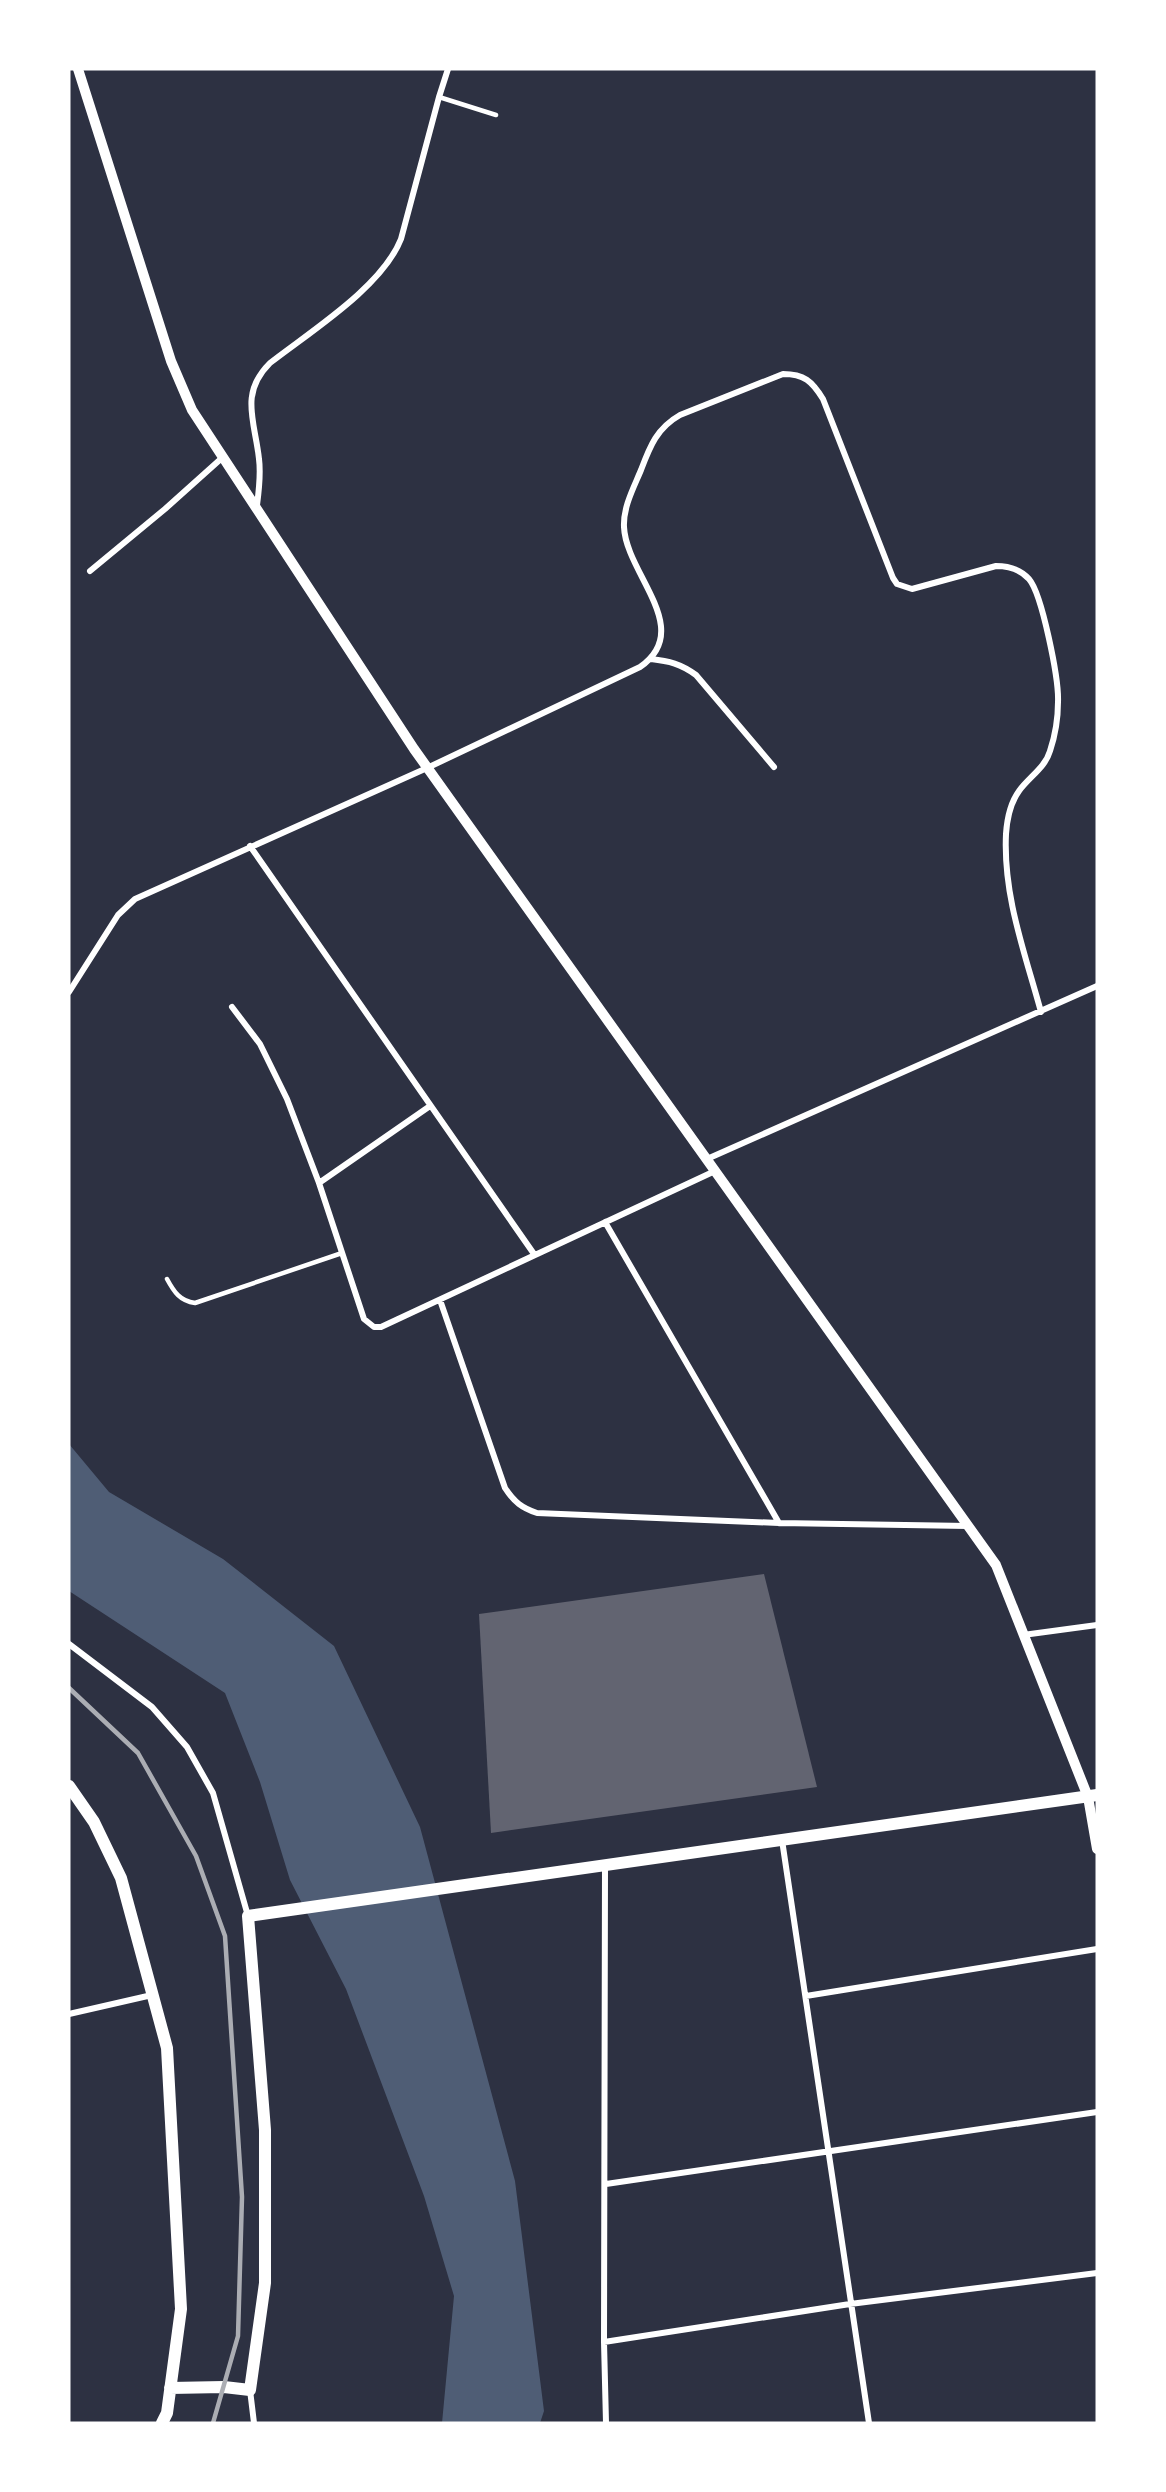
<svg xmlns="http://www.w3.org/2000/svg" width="1166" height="2492" viewBox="0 0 1166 2492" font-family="Raleway,sans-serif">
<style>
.water{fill:#4f5d75}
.building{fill:#626471}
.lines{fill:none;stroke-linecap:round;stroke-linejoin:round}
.service{stroke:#fff;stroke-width:4.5}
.minor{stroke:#fff;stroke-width:6}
.tertiary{stroke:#fff;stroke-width:10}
.secondary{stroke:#fff;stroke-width:12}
.rail{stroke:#abadb3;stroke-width:4.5}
</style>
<rect width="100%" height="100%" fill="#2d3142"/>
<path class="water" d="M69,1444L109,1492L223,1559L334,1646L420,1827L515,2181L544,2411L540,2423H442L454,2296L424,2196L346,1989L290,1880L260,1782L225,1693L69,1591Z"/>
<path class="building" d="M764,1574L817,1787L491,1833L479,1614Z"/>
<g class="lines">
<path class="service" d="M439,97L496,115
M167,1279C174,1292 180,1301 195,1303L342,1253"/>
<path class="minor" d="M257,505C259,490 261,474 259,459C255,421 239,394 270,363C311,331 382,287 401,239L439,97L448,69
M90,571L165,509L223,457
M651,659C669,661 681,664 696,675L774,767
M250,846L534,1254
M69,992L118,915L135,899L427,768L640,667C695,629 626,574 624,527C623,507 634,487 641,470C650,446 657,428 680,415L783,374C804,374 812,381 823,399L893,578L897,584L912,589L996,566C1008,566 1020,569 1029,579C1042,594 1059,679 1058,702C1058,717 1055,736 1050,751C1045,768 1029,777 1019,791C1011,802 1007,819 1006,834C1003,896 1025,953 1041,1012
M232,1007L260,1044L287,1099L319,1183L364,1319L374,1327H381L715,1171
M707,1159L1097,986
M319,1183L430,1106
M605,1222L779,1523
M440,1300L505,1488C514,1502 522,1508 537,1513L779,1523L968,1526
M1023,1635L1097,1625
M69,1644L152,1707L187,1747L213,1793L248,1916
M782,1840L869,2423
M605,1866L604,2342L606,2423
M806,1996L1097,1949
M69,2014L152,1995
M606,2184L1097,2112
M604,2342L850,2304L1097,2273
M250,2390L254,2423"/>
<path class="tertiary" d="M78,69L171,361L192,410L414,749L996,1565L1088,1797L1097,1849"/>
<path class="secondary" d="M69,1786L94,1822L121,1878L167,2048L181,2309L167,2413L162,2423
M170,2388L224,2387L250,2390L265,2283V2130L248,1916L1097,1795"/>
<path class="rail" d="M69,1688L138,1753L196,1856L225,1936L242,2197L238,2336L213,2423"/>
</g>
<rect width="1166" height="2492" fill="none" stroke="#ffffff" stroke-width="141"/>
</svg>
